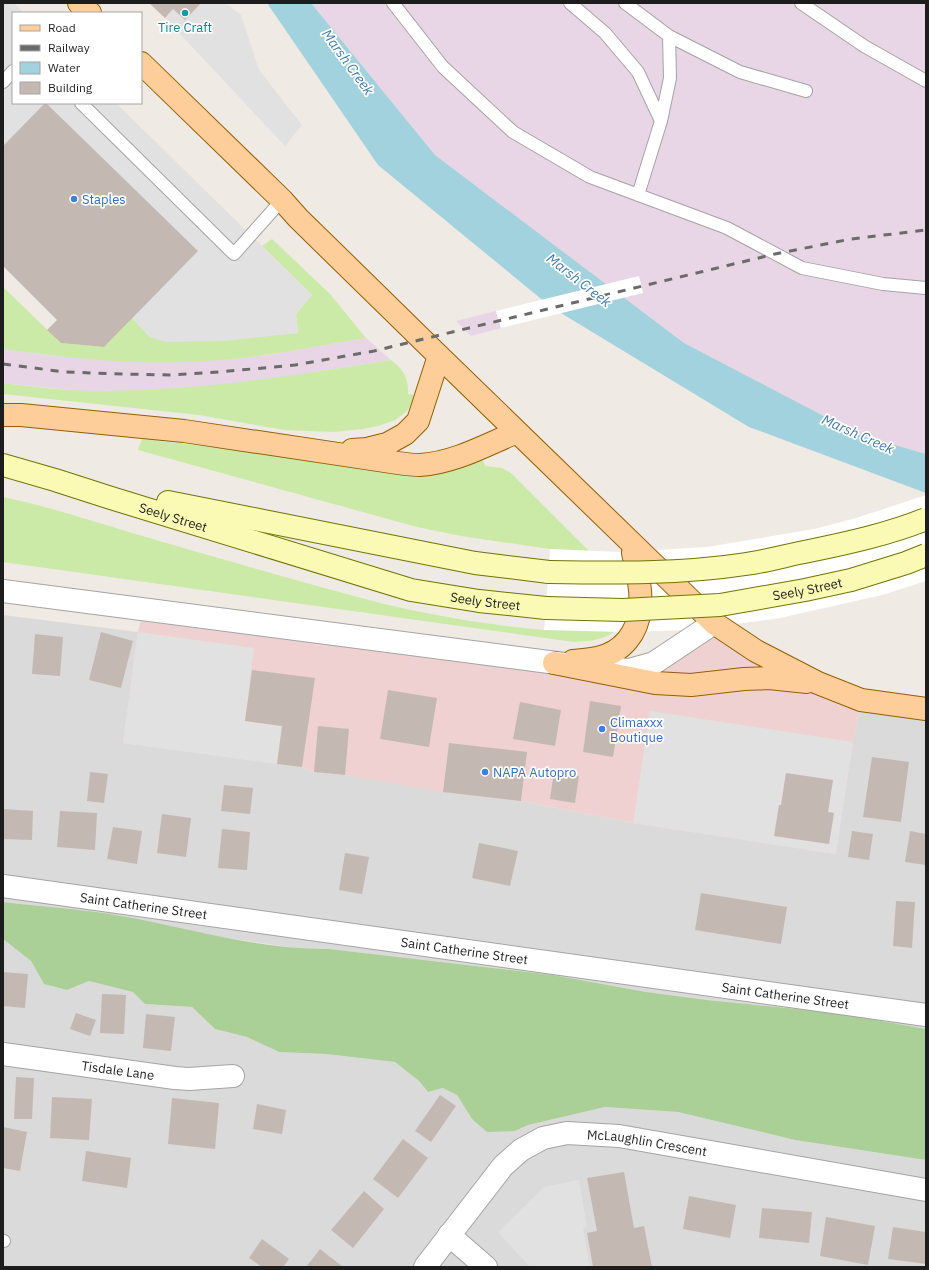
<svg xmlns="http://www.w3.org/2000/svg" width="929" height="1270" viewBox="0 0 929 1270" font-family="'IBM Plex Sans',sans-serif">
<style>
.residential{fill:#dbdada}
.commercial{fill:#f0d1d2}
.industrial{fill:#e8d5e5}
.grass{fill:#cbeaa7}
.forest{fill:#aacf97}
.parking{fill:#e1e1e1;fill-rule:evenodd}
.water{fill:#a2d2dd}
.pier{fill:#fff}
.building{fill:#c3b9b2}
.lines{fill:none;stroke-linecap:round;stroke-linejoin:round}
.service-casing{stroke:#a4a4a4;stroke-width:14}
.minor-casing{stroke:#a4a4a4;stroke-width:24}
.tertiary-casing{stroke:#a4a4a4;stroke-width:24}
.secondary-casing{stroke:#6e7503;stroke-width:24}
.primary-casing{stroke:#965e00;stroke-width:24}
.service{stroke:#fff;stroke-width:12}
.minor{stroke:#fff;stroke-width:22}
.tertiary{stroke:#fff;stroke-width:22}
.secondary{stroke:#fafab5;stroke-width:22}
.primary{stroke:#fdce99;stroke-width:22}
.rail{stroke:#6b6b6b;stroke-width:3;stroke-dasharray:8 8;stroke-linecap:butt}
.secondary-bridge-casing{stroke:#6e7503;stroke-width:24;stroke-linecap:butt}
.secondary-bridge{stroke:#fafab5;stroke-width:22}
.culture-dot{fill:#0f9aa8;stroke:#fff;stroke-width:1.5}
.shop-dot{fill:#3f7fe0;stroke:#fff;stroke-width:1.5}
.labels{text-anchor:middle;stroke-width:3.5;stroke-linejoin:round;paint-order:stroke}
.culture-label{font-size:13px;fill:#0d838f;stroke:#fff}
.shop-label{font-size:13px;fill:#366cbe;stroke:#fff;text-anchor:start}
.street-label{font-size:13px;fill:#1d1d1d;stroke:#fff}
.water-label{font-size:14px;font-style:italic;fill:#457aa6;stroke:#fff}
</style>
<rect width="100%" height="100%" fill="#efeae3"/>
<path class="residential" d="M3,615L138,632L123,743L302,767L314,772L345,775L521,801L633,823L835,854L853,742L861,700L926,709V1029L837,1013L707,1000L646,992L553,975L329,949H304L219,937L121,916L3,902Z
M3,939L31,961L44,984L67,990L89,981L133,992L145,1004L192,1007L215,1029L247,1037L279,1052L326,1054L395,1062L419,1081L428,1092L443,1088L457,1095L472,1119L515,1131L528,1125L605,1107L678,1112L795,1140L926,1160V1267H3Z"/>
<path class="commercial" d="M143,610L629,670L714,623L861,700L853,742L836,854L633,823L521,801L443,792L345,775L314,772L302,767L123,743L138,632Z"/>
<path class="industrial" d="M311,3H926V454L860,435L684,343L435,155Z
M496,311L501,328L471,336L456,321Z
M366,338L391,360L277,378L222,385L159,390L108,392L79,391L3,383V349L54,356L174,362L231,359L266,355Z"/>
<path class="grass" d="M272,239L330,294L366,338C321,345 276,355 231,359C156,367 77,360 3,349V287L61,343L104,347L132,318L150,337L298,333L296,314L312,295L262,246Z
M391,360C403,369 409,378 408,394L414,395L411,404L407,411L395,420L378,426L363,429L333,432L284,430L199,415L3,394V383C38,387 73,392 109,391C204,390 297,375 391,360Z
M142,439L421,471L467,465L483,460L485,466L502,468L511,473L619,581L620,626C608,640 591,641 574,642L3,562V497C47,506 89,520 132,533C214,557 297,581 380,603C434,616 488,625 544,630L550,549L461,536L417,527L138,450Z"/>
<path class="forest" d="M3,902C42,907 82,909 121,916C190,928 258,950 329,949L553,975L646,992L707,1000L837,1013L926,1029V1160L795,1140L678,1112L605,1107L528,1125L515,1131L487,1132L472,1119L457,1095L443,1088L428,1092L419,1081L395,1062L326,1054L279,1052L247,1037L215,1029L192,1007L145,1004L133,992L89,981L67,990L44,984L31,961L3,939Z"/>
<path class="parking" d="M3,3H14L24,13H13V103H45L3,146Z
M201,3H225L241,15L259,70L302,125L285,146L165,18L173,9Z
M46,103H116L312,295L296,314L298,333L225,341L165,342L150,337L132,318L197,251Z
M138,632L254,648L245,721L282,726L277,764L123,743Z
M650,711L853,742L836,854L633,823ZM786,773L833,780L828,812L834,813L829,844L774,836L779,805H781Z
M579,1180L587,1227L583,1228L590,1267H530L498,1232L544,1187Z"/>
<path class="water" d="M267,3H311L435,155L684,343L860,435L926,454V493L749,427L551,307L378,165Z"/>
<path class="pier" d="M639,276L643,293L501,328L496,311Z
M926,495V581L882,595L780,618L691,630L623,632L544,630L550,549L622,552L707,547L814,529L856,518Z"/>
<path class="building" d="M149,3H201L185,20L173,9L165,18Z
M45,103H46L198,251L104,347L61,343L47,330L57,320L3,266V146Z
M101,632L133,641L121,688L89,680Z
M35,634L63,637L60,676L32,674Z
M252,670L315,678L302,767L277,764L282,726L245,721Z
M388,690L437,698L429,747L380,739Z
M590,701L621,706L613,757L583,752Z
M520,702L561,710L555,746L513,739Z
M318,726L349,729L345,775L314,772Z
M449,743L527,752L521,801L443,792Z
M872,757L909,762L901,822L863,817Z
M90,772L108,774L104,803L87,801Z
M554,772L579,776L575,803L550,799Z
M786,773L833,780L828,812L834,813L829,844L774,836L779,805H781Z
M224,785L253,788L250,814L221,811Z
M3,809L33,811L32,840L3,839Z
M60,811L97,813L95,850L57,847Z
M162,814L191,818L186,857L157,853Z
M113,827L142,831L137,864L107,859Z
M222,829L250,832L247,870L218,868Z
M852,831L873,834L869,860L848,857Z
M910,831L926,834V865L905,862Z
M479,843L518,851L510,886L472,878Z
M345,853L369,857L362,894L339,890Z
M701,893L787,907L781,944L695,930Z
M896,901L915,902L912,948L893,946Z
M3,972L28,974L25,1008L3,1006Z
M102,994L126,995L124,1034L100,1033Z
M76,1013L96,1020L90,1036L70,1029Z
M146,1014L175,1017L171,1051L143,1048Z
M16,1077L34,1078L32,1119H14Z
M440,1095L456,1106L431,1142L415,1131Z
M52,1097L92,1099L89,1140L50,1138Z
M172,1098L219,1103L215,1149L168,1144Z
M257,1104L286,1110L282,1134L253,1129Z
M3,1127L27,1132L20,1171L3,1168Z
M403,1139L428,1158L398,1198L373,1179Z
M86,1151L131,1158L127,1188L82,1181Z
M624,1172L634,1228L644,1226L652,1267H593L587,1233L597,1231L587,1178Z
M364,1191L384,1209L353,1248L331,1230Z
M689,1196L736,1205L730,1238L683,1229Z
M762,1208L812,1212L809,1243L759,1238Z
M826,1217L875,1226L868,1265L820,1256Z
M893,1227L926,1232V1264L888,1259Z
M262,1239L289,1259L283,1267H262L249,1258Z
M320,1249L343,1267H306Z"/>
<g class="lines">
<g class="service-casing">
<path id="service" d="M393,3L443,67L513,132L590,177L727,228L802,268L883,284L926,288
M570,3L605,33L638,72L661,121
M625,3L669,36L740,72L806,91
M801,3L864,46L926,81
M3,82L13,71
M81,103L234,254L282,200
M638,195L661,121L670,78L669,36
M3,1241H4"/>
</g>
<g class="minor-casing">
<g id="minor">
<path id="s1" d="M3,886L926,1015"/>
<path id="s2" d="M3,1054L175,1078L189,1079L233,1076"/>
<path d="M449,1235L486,1267"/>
<path id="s3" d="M425,1267L503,1166L521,1150L543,1138L567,1133L619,1136L926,1190"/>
</g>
</g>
<g class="tertiary-casing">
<path id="tertiary" d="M3,591L572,665
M607,668L629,670L654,663L714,623"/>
</g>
<g class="secondary-casing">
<g id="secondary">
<path id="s4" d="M3,465L55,480L111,498L411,590L479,601L546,608"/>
<path d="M168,502L475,563L549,572"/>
</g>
</g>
<g class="primary-casing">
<path id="primary" d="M79,3L90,13
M141,63L282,200L298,218L439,356L714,623L756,651L818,683L861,700L926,709
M3,415H21L184,431L398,463C405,464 413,465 420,465C454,463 486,445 517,432
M352,450L367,449L387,444L405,434L418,421L439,356
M573,661C581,660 589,660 597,658C622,653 638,633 640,608C642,590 637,571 633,553
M554,663L655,683L691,685L744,679L769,678L807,682"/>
</g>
<use href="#service" class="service"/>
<use href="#minor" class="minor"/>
<use href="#tertiary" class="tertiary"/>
<use href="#secondary" class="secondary"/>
<use href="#primary" class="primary"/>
<path class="rail" d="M3,364L65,372L122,374L172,375L219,372L295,365L374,351L775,254L851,239L926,230"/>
<g class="secondary-bridge-casing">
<g id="secondary-bridge">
<path d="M549,572C614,573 681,574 746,564C767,561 788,555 809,551C848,543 889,534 926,519"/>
<path id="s5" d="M546,608L623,610L720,605L805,590L851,580L906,563L926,555"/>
</g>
</g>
<use href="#secondary-bridge" class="secondary-bridge"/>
</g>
<circle class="culture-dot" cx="185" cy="13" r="4"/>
<g class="shop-dot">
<circle cx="74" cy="199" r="4"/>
<circle cx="602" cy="729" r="4"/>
<circle cx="485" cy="772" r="4"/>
</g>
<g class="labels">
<g class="culture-label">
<text x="185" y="32">Tire Craft</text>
</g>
<g class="shop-label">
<text x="82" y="204">Staples</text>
<text x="610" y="727">Climaxxx<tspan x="610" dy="15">Boutique</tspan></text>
<text x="493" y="777">NAPA Autopro</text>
</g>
<g class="street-label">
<text dy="5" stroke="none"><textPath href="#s4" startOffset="178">Seely Street</textPath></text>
<text dy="5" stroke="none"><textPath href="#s5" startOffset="263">Seely Street</textPath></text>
<text dy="5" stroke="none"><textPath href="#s4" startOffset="502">Seely Street</textPath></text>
<text dy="5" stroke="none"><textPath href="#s1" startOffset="142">Saint Catherine Street</textPath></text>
<text dy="5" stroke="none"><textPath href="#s1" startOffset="466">Saint Catherine Street</textPath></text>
<text dy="5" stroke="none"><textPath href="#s1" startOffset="790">Saint Catherine Street</textPath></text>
<text dy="5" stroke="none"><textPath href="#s2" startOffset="116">Tisdale Lane</textPath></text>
<text dy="5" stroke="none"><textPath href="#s3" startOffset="282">McLaughlin Crescent</textPath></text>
</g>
<g class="water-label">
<text transform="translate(348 62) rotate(54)" y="5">Marsh Creek</text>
<text transform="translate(579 280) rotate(38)" y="5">Marsh Creek</text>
<text transform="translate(858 434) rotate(24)" y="5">Marsh Creek</text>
</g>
</g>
<rect width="929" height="1270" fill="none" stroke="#1d1d1d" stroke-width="8"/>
<rect x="12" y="12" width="130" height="92" fill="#ffffff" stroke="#a5a5a5"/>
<rect x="20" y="25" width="20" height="6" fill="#fdce99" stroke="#a5a5a5"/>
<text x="48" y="32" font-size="12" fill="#1d1d1d">Road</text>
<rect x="20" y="45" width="20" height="6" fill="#6b6b6b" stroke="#a5a5a5"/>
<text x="48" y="52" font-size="12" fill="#1d1d1d">Railway</text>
<rect x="20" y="62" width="20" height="12" fill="#a2d2dd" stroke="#a5a5a5"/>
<text x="48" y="72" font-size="12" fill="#1d1d1d">Water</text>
<rect x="20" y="82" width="20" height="12" fill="#c3b9b2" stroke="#a5a5a5"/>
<text x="48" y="92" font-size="12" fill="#1d1d1d">Building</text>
</svg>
